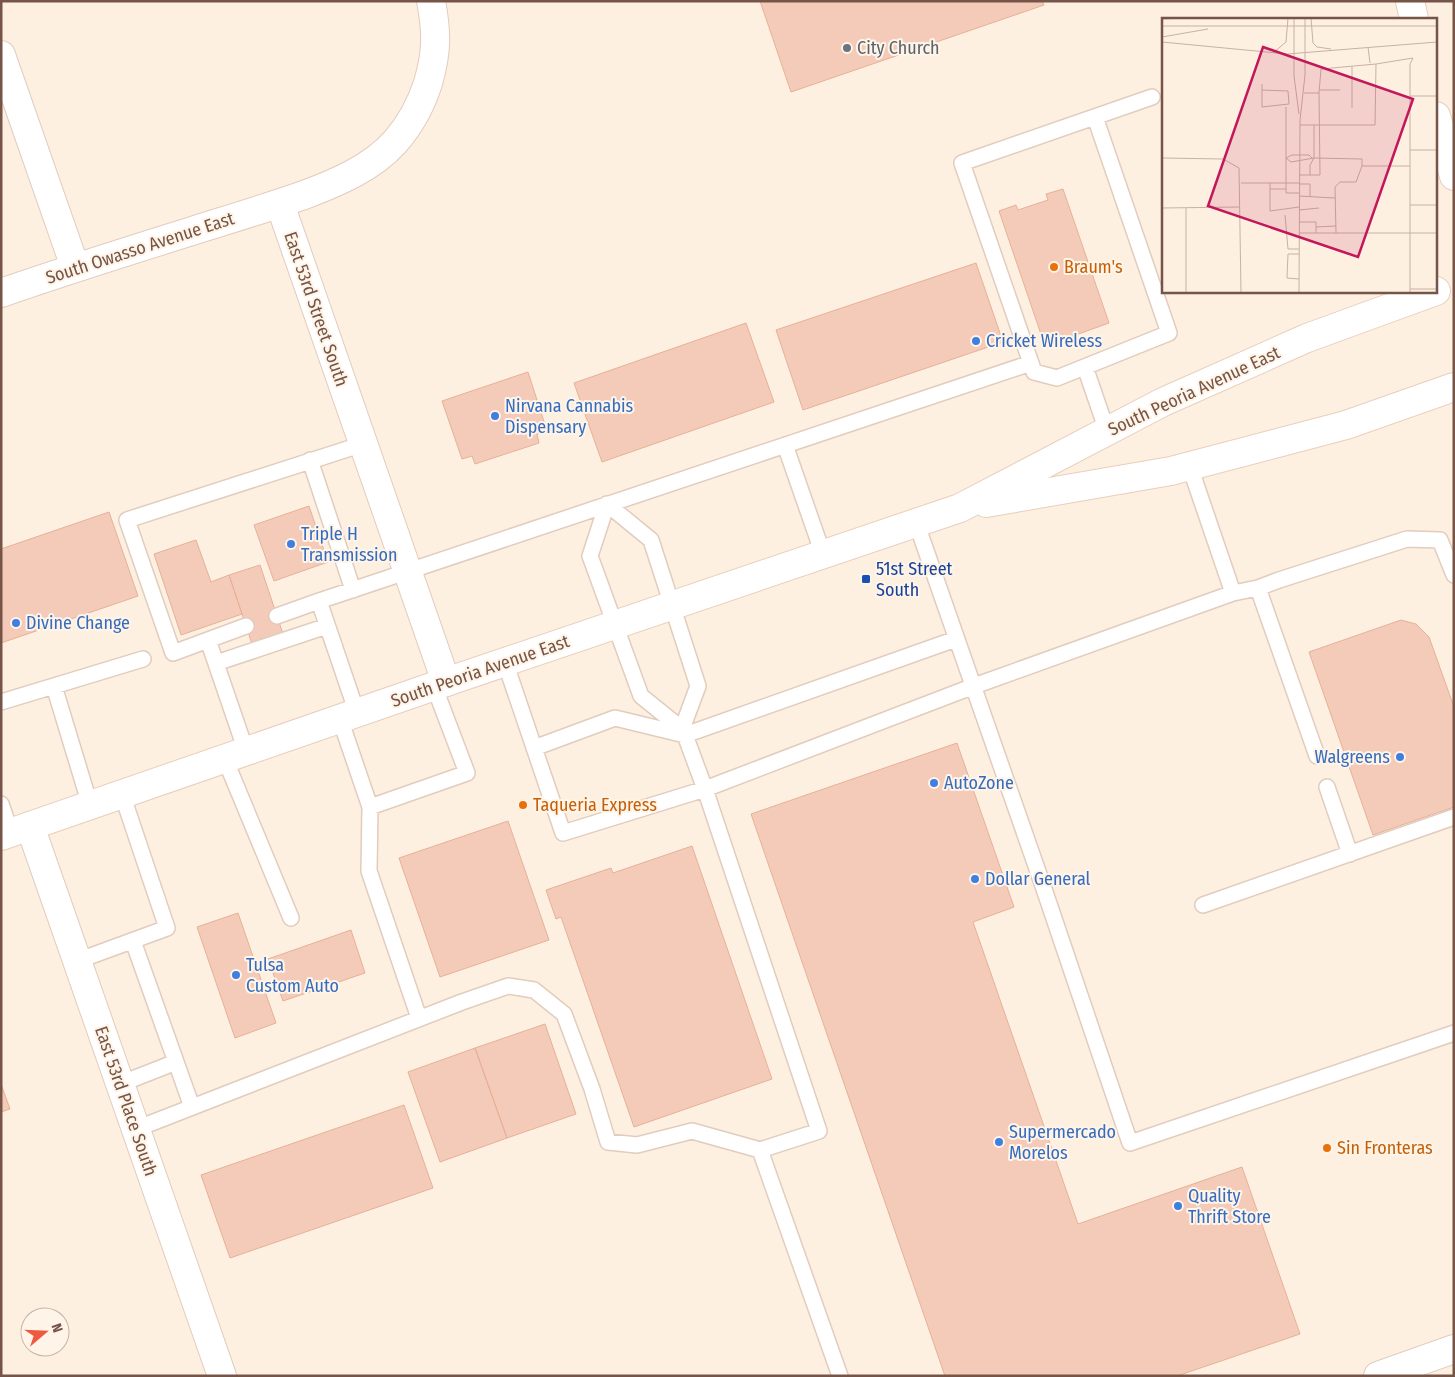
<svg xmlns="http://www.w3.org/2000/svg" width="1455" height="1377" viewBox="0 0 1455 1377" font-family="'Fira Sans Condensed',sans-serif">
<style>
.building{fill:#f4cbb8;stroke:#e7b097}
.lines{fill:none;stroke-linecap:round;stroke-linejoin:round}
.lane-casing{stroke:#e2ccbd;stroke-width:18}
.street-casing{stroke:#e2ccbd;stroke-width:30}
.secondary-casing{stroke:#e9cebc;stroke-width:30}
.lane{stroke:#fff;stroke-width:15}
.street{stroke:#fff;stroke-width:28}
.secondary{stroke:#fff;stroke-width:28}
.worship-dot{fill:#6b7280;stroke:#fff4e8;stroke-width:2}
.food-dot{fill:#e8710a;stroke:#fff4e8;stroke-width:2}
.shop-dot{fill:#3f7fe0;stroke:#fff4e8;stroke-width:2}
.transit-dot{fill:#1a4fb4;stroke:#fff4e8;stroke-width:2}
.labels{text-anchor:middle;stroke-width:4;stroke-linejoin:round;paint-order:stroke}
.worship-label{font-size:18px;fill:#5b616d;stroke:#fff4e8;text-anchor:start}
.street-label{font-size:18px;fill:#765447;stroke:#fff4e8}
.food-label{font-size:18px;fill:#c56008;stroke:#fff4e8;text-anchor:start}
.shop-label{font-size:18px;fill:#366cbe;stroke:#fff4e8;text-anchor:start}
.transit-label{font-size:18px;fill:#164399;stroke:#fff4e8;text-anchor:start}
.inset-road{fill:none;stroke:#c7b2a3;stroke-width:1}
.view{fill:#c2185b;fill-opacity:0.15;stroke:#c2185b;stroke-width:2.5}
.inset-edge{fill:none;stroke:#765447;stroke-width:2.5}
</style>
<rect width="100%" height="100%" fill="#fdf0e1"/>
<path class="building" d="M760,1H1042L1044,5L791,92Z
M1063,189L1109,323L1045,346L999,211L1016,205L1018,210L1048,200L1046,194Z
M976,263L1003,342L803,410L776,330Z
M746,323L774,402L602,462L574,383Z
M528,372L547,431L537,434L539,443L475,464L472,456L462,459L442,401Z
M309,506L328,562L274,581L254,525Z
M109,512L138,596L1,643V549Z
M196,540L211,582L229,575L242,614L181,635L154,554Z
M260,565L284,637L253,647L229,575Z
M1401,620L1416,624L1429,637L1454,707V807L1373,835L1309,652Z
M957,743L1014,907L973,922L1078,1224L1242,1167L1300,1334L1177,1376H945L751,814Z
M508,821L549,940L440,977L399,858Z
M692,846L772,1079L634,1127L561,917L556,919L546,890L611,868L613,873Z
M238,913L276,1023L235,1038L197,927Z
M351,930L365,973L283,1001L268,959Z
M545,1024L576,1114L507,1138L475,1048Z
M475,1048L507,1138L440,1162L408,1072Z
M1,1084L10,1109L1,1112Z
M404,1105L433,1188L230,1258L201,1175Z"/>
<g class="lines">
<g class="lane-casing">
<path id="lane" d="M1095,117L1169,333L1057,378L1034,372L962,163L1152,97
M1085,367L1107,431
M785,445L823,554
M310,460L353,590
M1190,467L1233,593L1258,588L1279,580L1407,539L1440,540L1454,575
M916,522L1043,886L1130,1143L1454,1033
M1258,588L1317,756
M277,616L319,601
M208,640L246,626
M505,662L563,833L705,789L974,686L1233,593
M216,663L327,626
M54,686L90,805
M1,702L143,659
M357,713L319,601L1031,363
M340,719L370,807L369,871L419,1018
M682,729L698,686L651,540L607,504L590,556L641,696L682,729L685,735L705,789L819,1131L760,1150L840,1376
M534,748L615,718L685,735L956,639
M246,751L208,640L173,653L127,520L363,444
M225,759L291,918
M1327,787L1350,854
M1,804L11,833
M370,807L467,773L434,686
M1203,905L1454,817
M133,941L192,1107
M77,961L167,928L122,794
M120,1084L176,1062
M136,1129L462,1002L508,986L534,990L564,1014L592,1089L608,1142L637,1145L692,1131L760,1150"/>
</g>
<g class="street-casing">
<path id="street" d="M1,55L75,267
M280,204L446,682
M1,293C64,271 128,251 192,231C230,219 267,208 304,195C336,183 372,168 395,142C410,125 421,105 428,83C437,52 437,33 431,1
M30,826L222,1376
M1378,1376L1454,1349"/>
</g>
<g class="secondary-casing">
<path id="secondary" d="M1410,1L1414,19
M1436,116L1454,176
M986,503L1171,471L1346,425L1454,387
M1,836L446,682L960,508L1163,402L1307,338L1436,291"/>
</g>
<use href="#lane" class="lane"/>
<use href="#street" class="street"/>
<use href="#secondary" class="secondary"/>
</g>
<circle class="worship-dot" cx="847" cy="48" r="5"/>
<g class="food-dot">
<circle cx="1054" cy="267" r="5"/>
<circle cx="523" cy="805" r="5"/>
<circle cx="1327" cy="1148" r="5"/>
</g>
<g class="shop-dot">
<circle cx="976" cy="341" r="5"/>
<circle cx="495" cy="416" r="5"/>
<circle cx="291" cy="544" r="5"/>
<circle cx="16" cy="623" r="5"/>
<circle cx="1400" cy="757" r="5"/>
<circle cx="934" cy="783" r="5"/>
<circle cx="975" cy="879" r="5"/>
<circle cx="236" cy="975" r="5"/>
<circle cx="999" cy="1142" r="5"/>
<circle cx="1178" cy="1206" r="5"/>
</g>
<rect class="transit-dot" x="861" y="574" width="10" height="10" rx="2.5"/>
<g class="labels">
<g class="worship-label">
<text x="857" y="54">City Church</text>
</g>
<g class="street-label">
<text transform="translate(140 248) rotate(-18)" y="6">South Owasso Avenue East</text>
<text transform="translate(316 309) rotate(71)" y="6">East 53rd Street South</text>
<text transform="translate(1194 391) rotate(-25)" y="6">South Peoria Avenue East</text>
<text transform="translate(480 671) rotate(-19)" y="6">South Peoria Avenue East</text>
<text transform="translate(126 1101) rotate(71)" y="6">East 53rd Place South</text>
</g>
<g class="food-label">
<text x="1064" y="273">Braum's</text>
<text x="533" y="811">Taqueria Express</text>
<text x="1337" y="1154">Sin Fronteras</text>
</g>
<g class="shop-label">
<text x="986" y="347">Cricket Wireless</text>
<text x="505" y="412">Nirvana Cannabis<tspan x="505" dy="21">Dispensary</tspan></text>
<text x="301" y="540">Triple H<tspan x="301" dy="21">Transmission</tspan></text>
<text x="26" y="629">Divine Change</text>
<text x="1390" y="763" text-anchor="end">Walgreens</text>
<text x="944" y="789">AutoZone</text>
<text x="985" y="885">Dollar General</text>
<text x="246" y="971">Tulsa<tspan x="246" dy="21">Custom Auto</tspan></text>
<text x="1009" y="1138">Supermercado<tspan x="1009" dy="21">Morelos</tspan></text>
<text x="1188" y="1202">Quality<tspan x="1188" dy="21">Thrift Store</tspan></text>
</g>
<g class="transit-label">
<text x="876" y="575">51st Street<tspan x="876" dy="21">South</tspan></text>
</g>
</g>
<g transform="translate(1162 18)">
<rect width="275" height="275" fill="#fdf0e1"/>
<path class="inset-road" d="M132,0V58L137,96M149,0L151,25L155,29L169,31M0,1L22,0M0,8H275M0,19L46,11M0,24L125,36L275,24M206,29L208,45M111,35L124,24L126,0M214,46L251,40L248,46V275M190,49V90M100,66V89L127,86L126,73L100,72M158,72H178M248,78H275M124,89V175H137M138,107H213L214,46L159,51L157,75H142M248,132H275M0,140L61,141L77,150L79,275M124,140L129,144L152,140L200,141V148H248M124,140L130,137H147L151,141M137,157H158L157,75M148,157V147L152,140V107M79,165H137M108,165V193L137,189M137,166H148V178M108,171H124M137,178L173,180M248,187H275M0,190L78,189M137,192L157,190M123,197L126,231H137M137,204H154V215M154,209L174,208M137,215H275M174,215L173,169L178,164H194L200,148M137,261L125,260L126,236H137M248,271H275M24,275V190M137,275L138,102L143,57V0M156,275H182"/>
<path class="view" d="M101,29L251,81L196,239L46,188Z"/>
<rect width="275" height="275" class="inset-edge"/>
</g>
<rect width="1455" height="1377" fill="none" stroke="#765447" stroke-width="5"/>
<g transform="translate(45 1332) rotate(71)"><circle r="24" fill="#fff4e8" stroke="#c8b4a8"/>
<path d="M0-4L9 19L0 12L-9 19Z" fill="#ed5a40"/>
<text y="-8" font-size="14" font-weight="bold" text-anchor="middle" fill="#765447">N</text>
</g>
</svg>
